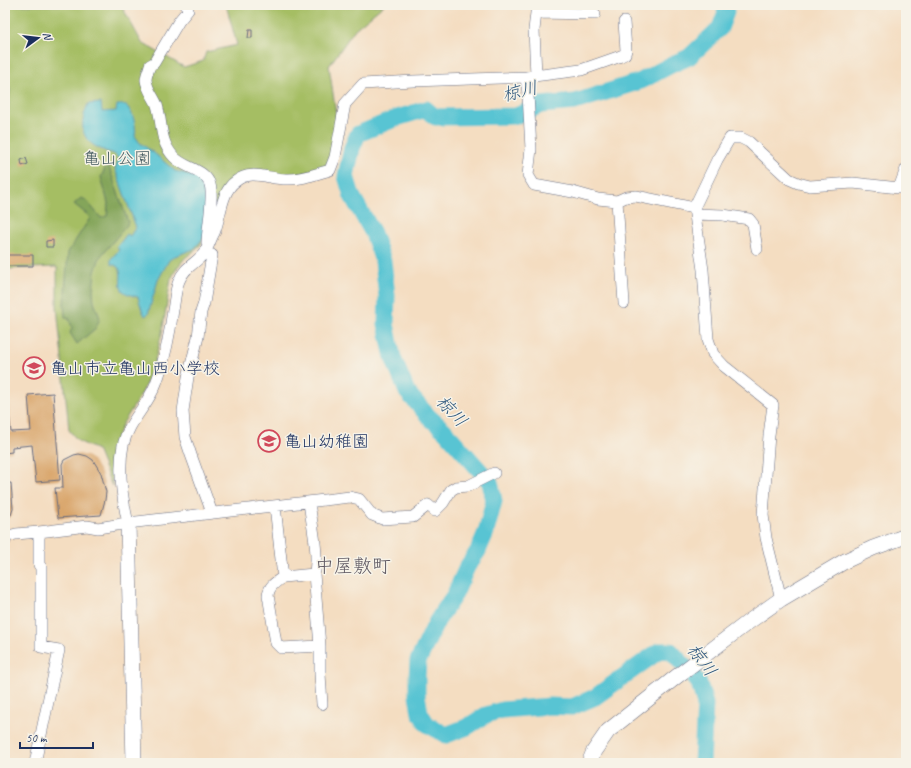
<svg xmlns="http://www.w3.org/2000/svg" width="911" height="768" viewBox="0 0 911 768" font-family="Caveat,'Klee One',sans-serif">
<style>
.green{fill:#a5be64;stroke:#607661}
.forest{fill:#84a55a;stroke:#506a5c}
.water{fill:#59c4d3;stroke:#3a7a98}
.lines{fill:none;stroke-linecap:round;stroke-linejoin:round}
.river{stroke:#59c4d3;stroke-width:17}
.building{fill:#d9a56a}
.street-casing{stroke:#676c81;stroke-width:12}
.secondary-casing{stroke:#676c81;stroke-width:16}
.street{stroke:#fff;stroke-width:11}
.secondary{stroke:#fff;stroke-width:15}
.labels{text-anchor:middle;stroke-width:3;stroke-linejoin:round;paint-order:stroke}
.park-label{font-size:17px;fill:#445a60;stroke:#f7f3e8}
.poi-label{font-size:17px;fill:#1b2f5e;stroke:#f7f3e8;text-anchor:start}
.water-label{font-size:18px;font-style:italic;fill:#2a547b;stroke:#f7f3e8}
.quarter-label{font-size:19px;fill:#5e5862;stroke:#f7f3e8}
</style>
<rect width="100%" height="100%" fill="#f7f3e8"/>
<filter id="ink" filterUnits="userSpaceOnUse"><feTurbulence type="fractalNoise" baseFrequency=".025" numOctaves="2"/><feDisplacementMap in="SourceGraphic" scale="8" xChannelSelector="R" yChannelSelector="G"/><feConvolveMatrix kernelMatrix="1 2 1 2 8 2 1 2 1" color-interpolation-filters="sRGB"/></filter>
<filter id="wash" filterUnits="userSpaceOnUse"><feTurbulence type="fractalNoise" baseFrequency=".012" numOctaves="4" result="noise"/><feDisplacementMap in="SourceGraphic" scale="16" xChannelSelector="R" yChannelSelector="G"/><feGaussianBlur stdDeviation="0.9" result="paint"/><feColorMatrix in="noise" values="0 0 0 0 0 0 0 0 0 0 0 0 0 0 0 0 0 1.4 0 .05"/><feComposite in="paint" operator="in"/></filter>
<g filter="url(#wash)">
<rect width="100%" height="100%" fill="#f4ddc1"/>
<path class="green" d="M5,5H121L142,43L184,67L203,61L206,52L237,45L226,5H384L355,29L329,66L337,121L332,156L325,167L302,174L237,176L211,230L198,248L185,258L177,268L171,279L162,333L153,368L142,393L122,425L118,434L113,455L112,486L97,450L78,441L69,430L57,307V267L5,269V142L10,89L5,81Z"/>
<path class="forest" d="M106,166L109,167L128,222L127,225L100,257L95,272L93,290L94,302L100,318L96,328L77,344L70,333L72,328L69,318L65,317L64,304L68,252L90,218L89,216L74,204L81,198L86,200L101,218L107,216L108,203L101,177Z"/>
<path class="water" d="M101,103L102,112L116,111L117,105C120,105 123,104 126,106C133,110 137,128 135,136L140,143L154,153L175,171L187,174L204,181L208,193L205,236L194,249L175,256L169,260L158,280L148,314L145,316L142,310L138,297C134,296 126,294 123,291C116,284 128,267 111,264V259L119,250L117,247L127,234L130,236L136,227L115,169L119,159C113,151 111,154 103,150C80,141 79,125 88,104Z"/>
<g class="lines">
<path class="river" d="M702,763L705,704L699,683L671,651H659L595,697L572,707L550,706L502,710L486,715L467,727L446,735L427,724L420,713L417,695V677L418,661L437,621L455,594L467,567L478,551L486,532L494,501L490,482L445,431L429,417L407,392L393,358L386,324L387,296L383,261L373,233L352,196L346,176L352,148L358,134L397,118L426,109L435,117L516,116L541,105L575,102L641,81L669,66L689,57L704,43L720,28L726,12L724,5"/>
</g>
<g id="blocks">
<path class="building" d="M249,30H252V38H248Z
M26,158L28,164L22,166L21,160Z
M53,240V247H46V241Z
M5,255H33V266H5Z
M53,393L60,480L36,482L32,445L12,447V452L5,453V404L8,403L11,432L31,431L28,395Z
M79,454L87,456L93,460L101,473L106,492L105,500L101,515L58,518L55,488H63L62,464L64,460L74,455Z
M6,476L7,483H11L13,509L11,515L5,521V477Z"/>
</g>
</g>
<g filter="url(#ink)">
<use href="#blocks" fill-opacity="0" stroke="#676c81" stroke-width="1"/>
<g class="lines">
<g class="street-casing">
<path id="street" d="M186,5L188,10L179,21L154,63L150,65C149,70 146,75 146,80C147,90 154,97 157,105C163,125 159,141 174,157C184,168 202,168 209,182C215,193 207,228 207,243
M536,75L534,30L536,13L595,14
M526,77L528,94L531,149L528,175L534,185L573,192L598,199L617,201L626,197L636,196L694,208
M617,201L624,303
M695,214L723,215L749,219L753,224L757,249
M205,251L212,255L204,303L201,312L198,337L188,377L183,411L185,437L191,455L212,513
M309,502C311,521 320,558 314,574L320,646V674L322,704
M275,506L283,577C276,582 269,586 268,595L276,643L281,648L320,646
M128,523C122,498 118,470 123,445C128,424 143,410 152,392C155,387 157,381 159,375C166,354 170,332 173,310C175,301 175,290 179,281C184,267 197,263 205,252C208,248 211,238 214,233C221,217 221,191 236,181C251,169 269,179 286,179C300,180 316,174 330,170L335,157L345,104L363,84L413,81L526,77L581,70L621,56L625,54L626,50L624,22
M5,541L8,536L16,534L39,532L87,526L98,528L128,523L350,497L359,499L372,515L382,519L413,517L428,505L435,511L443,503L451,490L456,487L468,486L494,473
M283,577L314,574
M781,599L766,538L763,515L769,435L773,405L724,366L713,354L708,339L703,270L694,208L717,160L730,138H741L749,142L789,179L798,183L810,186L853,183L899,188L906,169
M35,763L59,650L41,647V567L39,565V532"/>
</g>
<g class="secondary-casing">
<path id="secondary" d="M128,523L134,763
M589,763L594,751L608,731L676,677L747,623L781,599L845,561L873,548L906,536"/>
</g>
<use href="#street" class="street"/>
<use href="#secondary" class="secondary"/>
</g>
</g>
<defs>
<g id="school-ring" transform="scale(1.15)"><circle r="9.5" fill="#f7f3e8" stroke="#d1495b" stroke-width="1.5"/><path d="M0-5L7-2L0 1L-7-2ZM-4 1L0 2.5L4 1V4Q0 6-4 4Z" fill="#d1495b"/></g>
</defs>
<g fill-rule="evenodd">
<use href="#school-ring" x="34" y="368"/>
<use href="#school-ring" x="269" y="441"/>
</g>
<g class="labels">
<g class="park-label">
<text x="117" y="164">亀山公園</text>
</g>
<g class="poi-label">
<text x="50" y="374">亀山市立亀山西小学校</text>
<text x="284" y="447">亀山幼稚園</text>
</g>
<g class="water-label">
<text transform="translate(520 91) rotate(-13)" y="6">椋川</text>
<text transform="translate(452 411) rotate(47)" y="6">椋川</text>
<text transform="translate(702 660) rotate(53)" y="6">椋川</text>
</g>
<g class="quarter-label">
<text x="353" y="572">中屋敷町</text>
</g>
</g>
<rect width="911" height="768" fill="none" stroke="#f7f3e8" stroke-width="20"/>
<g transform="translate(38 38) rotate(75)" stroke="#f7f3e8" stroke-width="3" paint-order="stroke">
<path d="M0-3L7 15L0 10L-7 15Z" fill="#1b2f5e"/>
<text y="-6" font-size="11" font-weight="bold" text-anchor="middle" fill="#1b2f5e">N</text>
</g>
<path d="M20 742v6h73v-6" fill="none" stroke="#1b2f5e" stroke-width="2"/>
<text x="26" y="742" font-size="12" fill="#1b2f5e" stroke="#f7f3e8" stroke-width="3" paint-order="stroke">50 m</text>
</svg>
